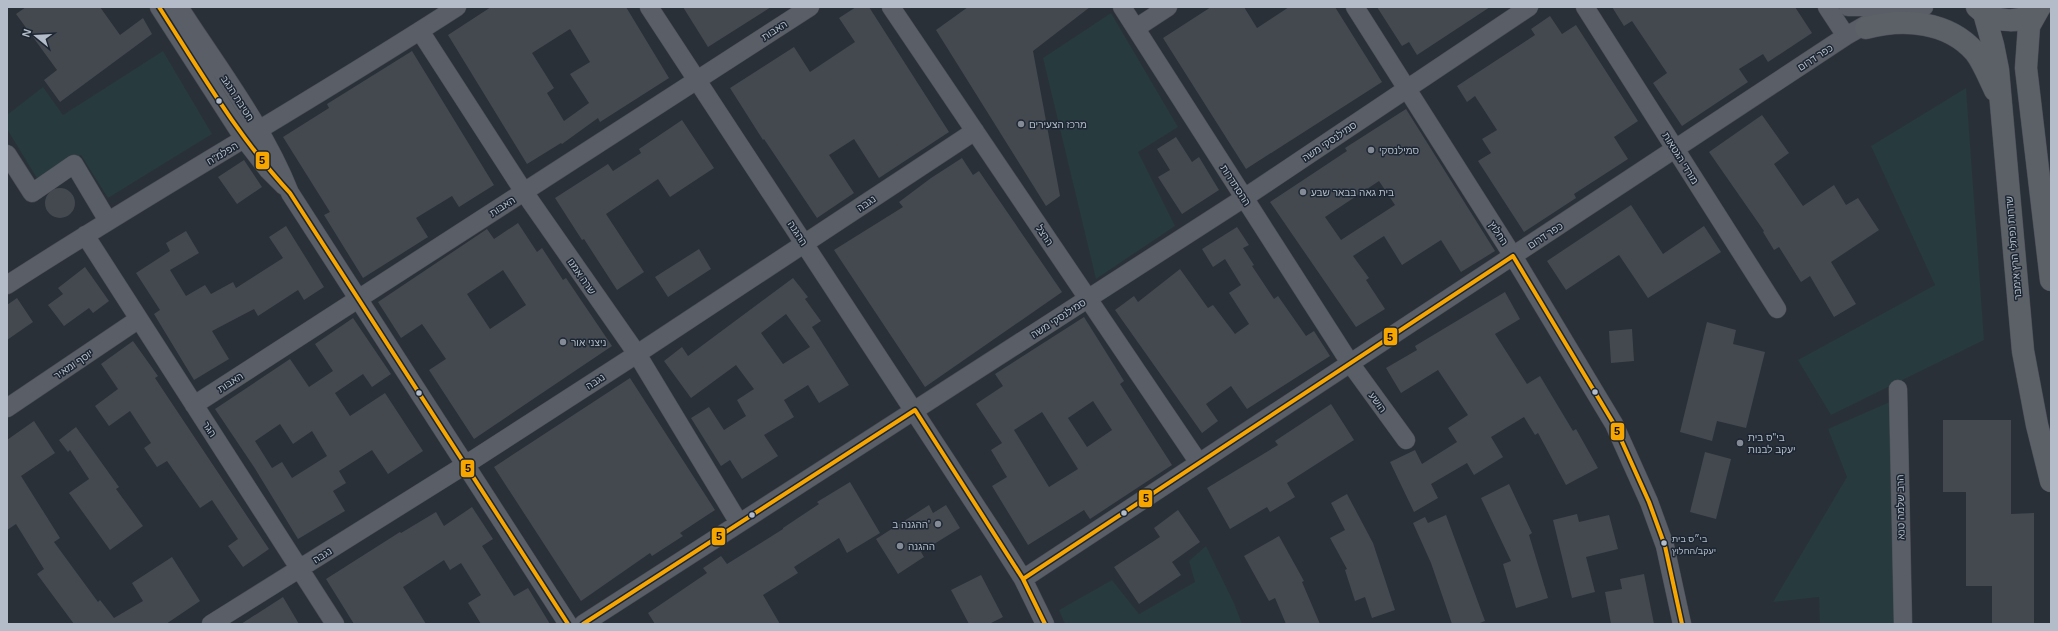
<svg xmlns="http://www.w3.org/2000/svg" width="2058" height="631" viewBox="0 0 2058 631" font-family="Helvetica,'Noto Sans Hebrew',sans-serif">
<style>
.green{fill:#273a3e}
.building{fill:#444950;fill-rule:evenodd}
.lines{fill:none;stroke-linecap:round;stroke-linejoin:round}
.minor-casing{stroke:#484c53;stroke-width:19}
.major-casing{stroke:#484c55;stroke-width:23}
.minor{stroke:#5a5e66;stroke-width:18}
.major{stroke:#5c6168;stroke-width:22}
.bus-1-casing{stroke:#1d2633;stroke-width:7}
.bus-1{stroke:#f7a600;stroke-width:4}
.bus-dot{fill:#b4bcc9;stroke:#1d2633;stroke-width:1.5}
.poi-dot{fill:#848b96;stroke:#1d2633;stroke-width:1.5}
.labels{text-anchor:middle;stroke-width:3;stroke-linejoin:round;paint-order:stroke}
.bus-label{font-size:9px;fill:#b4bcc9;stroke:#1d2633;text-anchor:start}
.street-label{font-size:10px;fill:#b4bcc9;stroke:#1d2633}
.poi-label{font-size:10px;fill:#b4bcc9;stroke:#1d2633;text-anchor:start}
.line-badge{stroke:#1d2633;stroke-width:1.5}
.pale-badge-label{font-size:11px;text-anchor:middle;font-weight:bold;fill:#111}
</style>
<rect width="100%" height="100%" fill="#2a3038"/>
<path class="green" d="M1111,13L1178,127L1138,152L1175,226L1096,279L1043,58Z
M163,51L212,134L108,198L81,155L38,180L7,129V115L43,87L63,115Z
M1966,88L1984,340L1831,415L1798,360L1935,285L1871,146Z
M1892,401L1894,624H1820L1819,597L1773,602L1847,477L1828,429Z
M1206,546L1234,603L1242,624H1065L1059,610L1112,580L1139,614L1195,582L1189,561Z"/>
<path class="building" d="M26,7H100L120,35L143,18L152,34L60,102L44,80L57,70L16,14Z
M491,7H626L669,78L600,122L598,118L562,144L561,143L527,164L448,35ZM570,29L590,62L570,74L589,103L564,121L547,93L554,88L532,53Z
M683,7H771L708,47Z
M856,7H869L949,132L879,178L854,139L829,155L854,193L817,218L764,139L763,140L730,88L794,47L810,72L855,42L839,18Z
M968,7H1090L1033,51L1060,196L1046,206L936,30Z
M1211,7H1244L1257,28L1289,7H1335L1382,82L1246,169L1163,38Z
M1377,7H1490L1417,55L1409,42L1402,46Z
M1612,7H1795L1812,33L1768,62L1763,54L1739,69L1748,82L1682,126L1653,83L1667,73L1632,21L1624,26Z
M1550,16L1562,34L1576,25L1638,121L1614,137L1628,159L1574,194L1576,198L1524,232L1478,161L1491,153L1482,139L1497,130L1475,96L1467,102L1457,86L1535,35L1531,29Z
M412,51L494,185L459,207L452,196L416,218L428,237L363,278L324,215L330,212L283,137L329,108L327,104Z
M1406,109L1495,251L1461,272L1441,240L1402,265L1384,236L1353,256L1369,278L1366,280L1385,309L1356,327L1270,202L1347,151L1345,148ZM1379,181L1395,205L1341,240L1325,217Z
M1762,115L1789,153L1774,164L1803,206L1834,185L1846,205L1858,198L1879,230L1831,262L1856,304L1834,317L1810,276L1801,282L1779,247L1774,250L1763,232L1764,231L1709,152Z
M682,120L714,168L670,197L658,179L606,214L644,272L617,290L584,239L582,240L555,198L608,164L613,171L641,153L639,149Z
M1176,137L1192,162L1199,157L1219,190L1182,214L1158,177L1170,170L1157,149Z
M962,158L973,175L979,171L1062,292L925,387L834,250L903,207L899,202L931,178Z
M244,160L262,187L237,204L218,177Z
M45 203a15 15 0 1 1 30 0a15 15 0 1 1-30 0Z
M1631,205L1663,254L1704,226L1721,252L1648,298L1619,255L1566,290L1547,261Z
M518,223L537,252L542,248L563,280L566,278L612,346L474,439L429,370L446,359L422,324L401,338L378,302L487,229L494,239ZM503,270L526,305L490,329L467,294Z
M286,226L324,287L304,300L298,290L258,316L254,309L212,331L229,359L194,380L154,314L160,310L136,273L170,251L166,243L186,231L199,253L170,270L186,296L205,285L211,294L233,282L236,288L283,258L269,237Z
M1237,227L1249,245L1243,248L1254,265L1252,266L1274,299L1278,296L1306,336L1314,331L1330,356L1247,409L1231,386L1206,404L1218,421L1202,433L1115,310L1134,296L1138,302L1180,269L1208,308L1213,305L1235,334L1249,324L1229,293L1241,285L1225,259L1213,267L1202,249Z
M699,249L711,269L668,297L655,277Z
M85,267L109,301L93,313L89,308L64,326L48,305L63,294L58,288Z
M793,278L808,297L805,299L821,321L812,327L849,385L819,403L808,385L784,400L794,417L764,435L778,456L742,479L730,460L721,466L691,418L709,407L724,430L746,416L737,400L754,389L736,365L691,398L664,361L682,347L688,356ZM786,314L810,347L783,364L761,333Z
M1505,292L1520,319L1495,334L1527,384L1540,376L1573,431L1576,429L1598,468L1566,485L1538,433L1535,435L1524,417L1491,437L1503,457L1474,475L1467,463L1431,484L1438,498L1414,512L1390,462L1415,450L1422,464L1457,442L1448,428L1468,415L1438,370L1401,393L1386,368L1417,350L1415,346Z
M17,298L33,322L7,340V305Z
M1084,317L1124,381L1120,384L1172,465L1090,519L1084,510L1028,545L992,486L1007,477L991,450L1002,443L976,404L1003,386L995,374ZM1093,401L1112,430L1087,447L1068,418ZM1042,412L1078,469L1049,487L1014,430Z
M353,318L391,374L372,387L363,374L335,393L350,416L385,393L423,451L388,474L372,450L339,471L346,483L333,491L345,511L298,539L254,467L215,409L290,359L309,387L333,371L315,344ZM280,424L293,444L312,431L327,456L292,478L282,462L272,468L255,441Z
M1707,322L1736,330L1733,344L1765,352L1746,428L1717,421L1712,441L1680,432Z
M1632,329L1634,361L1611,363L1609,331Z
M133,341L158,376L155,378L269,549L243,567L228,546L238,539L212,500L200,508L167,461L157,467L144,448L151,443L130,411L109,426L95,406L118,389L101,364Z
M630,378L715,510L680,533L683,536L652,556L650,553L581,601L494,467Z
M1331,404L1354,440L1287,483L1295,497L1270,512L1267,507L1230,529L1207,488L1278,445L1275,441Z
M1943,420H2011V514L2034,513V624H1992V586H1966V492H1943Z
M34,421L55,453L21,476L60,538L54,542L98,602L100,600L114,618L143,601L132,583L172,557L200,601L166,624H74L37,574L44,569L16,524L7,530V440Z
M76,427L119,487L116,489L143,526L110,550L69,493L89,479L70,450L68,452L59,440Z
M1705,452L1731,459L1716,519L1690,512Z
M850,482L880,533L847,553L839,538L794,567L798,573L763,595L780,624H655L648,613L707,573L703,568L721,556L727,564L783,529V528L819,504L817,502Z
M1509,484L1532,533L1529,535L1548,598L1516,608L1503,564L1511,561L1481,498Z
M1347,494L1373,543L1395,610L1372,618L1365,597L1355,601L1345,570L1347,569L1330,538L1345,530L1331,503Z
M929,505L933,513L946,505L960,528L921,552L924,557L898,574L876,539Z
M472,507L493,539L482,546L514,596L528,588L550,624H481L468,603L481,595L461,563L450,570L444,560L403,587L426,624H354L326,579L400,532L401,533L436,512L444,526Z
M1178,510L1200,542L1172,562L1181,575L1139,604L1114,567L1160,537L1154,528Z
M1577,514L1579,522L1609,515L1618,549L1586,557L1595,592L1572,598L1553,520Z
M1446,515L1485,621L1477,624H1452L1431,563L1413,523L1425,517L1428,523Z
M1279,536L1304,581L1302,582L1320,624H1286L1275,598L1269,601L1244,556Z
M1644,574L1654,624H1611L1605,592L1622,589L1620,579Z
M981,575L1003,617L989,624H969L951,590Z
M283,597L299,624H241Z"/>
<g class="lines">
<g class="minor-casing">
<path id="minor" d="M159,7L244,139L268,170L284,186
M179,7C217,66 264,127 290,193L568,624
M649,7L999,541L1023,579L1045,624
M891,7L1199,463
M1122,7L1350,363L1406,440
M1355,7L1513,256L1614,424L1649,502L1665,546L1682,624
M1585,7L1777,309
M1827,7L1846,36
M1848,7H1880
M1887,19L1908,10L1924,7
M1136,28L1168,7
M420,31L524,192L637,354L739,523
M7,154L32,193L74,164L108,221
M85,235L335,624
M7,285C155,189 309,103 457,7
M1898,389L1903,624
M194,405L810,7
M7,408L139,319
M1023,579L1846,36L1897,7
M211,624L465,465L637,354L975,131
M583,624L1244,198L1529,7"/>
</g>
<g class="major-casing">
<path id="major" d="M1977,7C1994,23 2024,26 2040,7
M2038,10L2029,26L2026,68L2051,280
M1984,13L1993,45L1998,70L2023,351L2037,425L2051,481
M1866,28C1903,18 1948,21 1975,52C1983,62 1989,78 1995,90"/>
</g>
<use href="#minor" class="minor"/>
<use href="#major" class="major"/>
<g class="bus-1-casing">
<path id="bus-1" d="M159,7C200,71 238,137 290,193L568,624
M1513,256L1614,424L1649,502L1665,546L1682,624
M1023,579L1513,256
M583,624L915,410L1023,579L1045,624"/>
</g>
<use href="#bus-1" class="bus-1"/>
</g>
<g class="bus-dot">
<circle cx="219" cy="101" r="3.5"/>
<circle cx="1595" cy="392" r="3.5"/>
<circle cx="419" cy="393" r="3.5"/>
<circle cx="1124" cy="513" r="3.5"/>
<circle cx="752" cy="515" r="3.5"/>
<circle cx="1664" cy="543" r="3.5"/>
</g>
<g class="poi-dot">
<circle cx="1021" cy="124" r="4"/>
<circle cx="1371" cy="150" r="4"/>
<circle cx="1303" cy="192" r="4"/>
<circle cx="563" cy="342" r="4"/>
<circle cx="1740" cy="443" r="4"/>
<circle cx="938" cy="524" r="4"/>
<circle cx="900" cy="546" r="4"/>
</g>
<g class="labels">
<g class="bus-label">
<text x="1672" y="542">בי״ס בית<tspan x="1672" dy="12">יעקב/החלוץ</tspan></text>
</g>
<g class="street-label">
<text transform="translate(774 30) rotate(-33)" y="4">האבות</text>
<text transform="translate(1815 57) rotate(-33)" y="4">כפר דרום</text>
<text transform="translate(238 98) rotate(57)" y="4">חטיבת הנגב</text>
<text transform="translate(1329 141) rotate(-34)" y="4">סמילנסקי משה</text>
<text transform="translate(222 153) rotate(-31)" y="4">הפלמ"ח</text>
<text transform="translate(1681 158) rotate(58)" y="4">מורדי הגטאות</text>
<text transform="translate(1236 185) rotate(57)" y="4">ההסתדרות</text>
<text transform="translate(866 203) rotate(-34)" y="4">נגבה</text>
<text transform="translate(502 206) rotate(-33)" y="4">האבות</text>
<text transform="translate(798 233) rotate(57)" y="4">ההגנה</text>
<text transform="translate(1499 233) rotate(57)" y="4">החלוץ</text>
<text transform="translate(1045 235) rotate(56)" y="4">הרצל</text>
<text transform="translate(1545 235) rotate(-33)" y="4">כפר דרום</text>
<text transform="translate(2013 248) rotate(-95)" y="4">שדרות נפתלי הרץ אימבר</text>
<text transform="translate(582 276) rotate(55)" y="4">שרה אמנו</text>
<text transform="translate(1058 318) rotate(-33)" y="4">סמילנסקי משה</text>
<text transform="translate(73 364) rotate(-34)" y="4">יוסף ומאיר</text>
<text transform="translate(595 381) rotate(-33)" y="4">נגבה</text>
<text transform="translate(230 382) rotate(-33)" y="4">האבות</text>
<text transform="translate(1378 402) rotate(54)" y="4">הושע</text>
<text transform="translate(210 429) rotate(57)" y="4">הגר</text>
<text transform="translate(1900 507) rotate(-91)" y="4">הרב שלמה טנא</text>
<text transform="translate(322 555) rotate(-32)" y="4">נגבה</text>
</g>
<g class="poi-label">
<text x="1029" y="128">מרכז הצעירים</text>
<text x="1379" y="154">סמילנסקי</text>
<text x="1311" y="196">בית גאה בבאר שבע</text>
<text x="571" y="346">ניצני אור</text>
<text x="1748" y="441">בי"ס בית<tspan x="1748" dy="12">יעקב לבנות</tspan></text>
<text x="930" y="528" text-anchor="end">ההגנה ב'</text>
<text x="908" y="550">ההגנה</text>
</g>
</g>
<g class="line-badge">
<rect x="255" y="151" width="15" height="19" rx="4" fill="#f7a600"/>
<rect x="1383" y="327" width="15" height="19" rx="4" fill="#f7a600"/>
<rect x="1610" y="422" width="15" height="19" rx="4" fill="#f7a600"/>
<rect x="460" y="459" width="15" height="19" rx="4" fill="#f7a600"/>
<rect x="1138" y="489" width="15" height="19" rx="4" fill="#f7a600"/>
<rect x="711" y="527" width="15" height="19" rx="4" fill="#f7a600"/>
</g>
<g class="pale-badge-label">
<text x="262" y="164">5</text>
<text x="1390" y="341">5</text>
<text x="1617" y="435">5</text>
<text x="468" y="472">5</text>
<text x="1146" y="502">5</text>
<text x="719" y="540">5</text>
</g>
<rect width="2058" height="631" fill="none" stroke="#b4bcc9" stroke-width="16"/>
<g transform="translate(36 36) rotate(288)" stroke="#1d2633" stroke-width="3" paint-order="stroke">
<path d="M0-3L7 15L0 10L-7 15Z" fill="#b4bcc9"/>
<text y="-6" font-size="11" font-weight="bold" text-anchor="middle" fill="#b4bcc9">N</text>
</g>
</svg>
